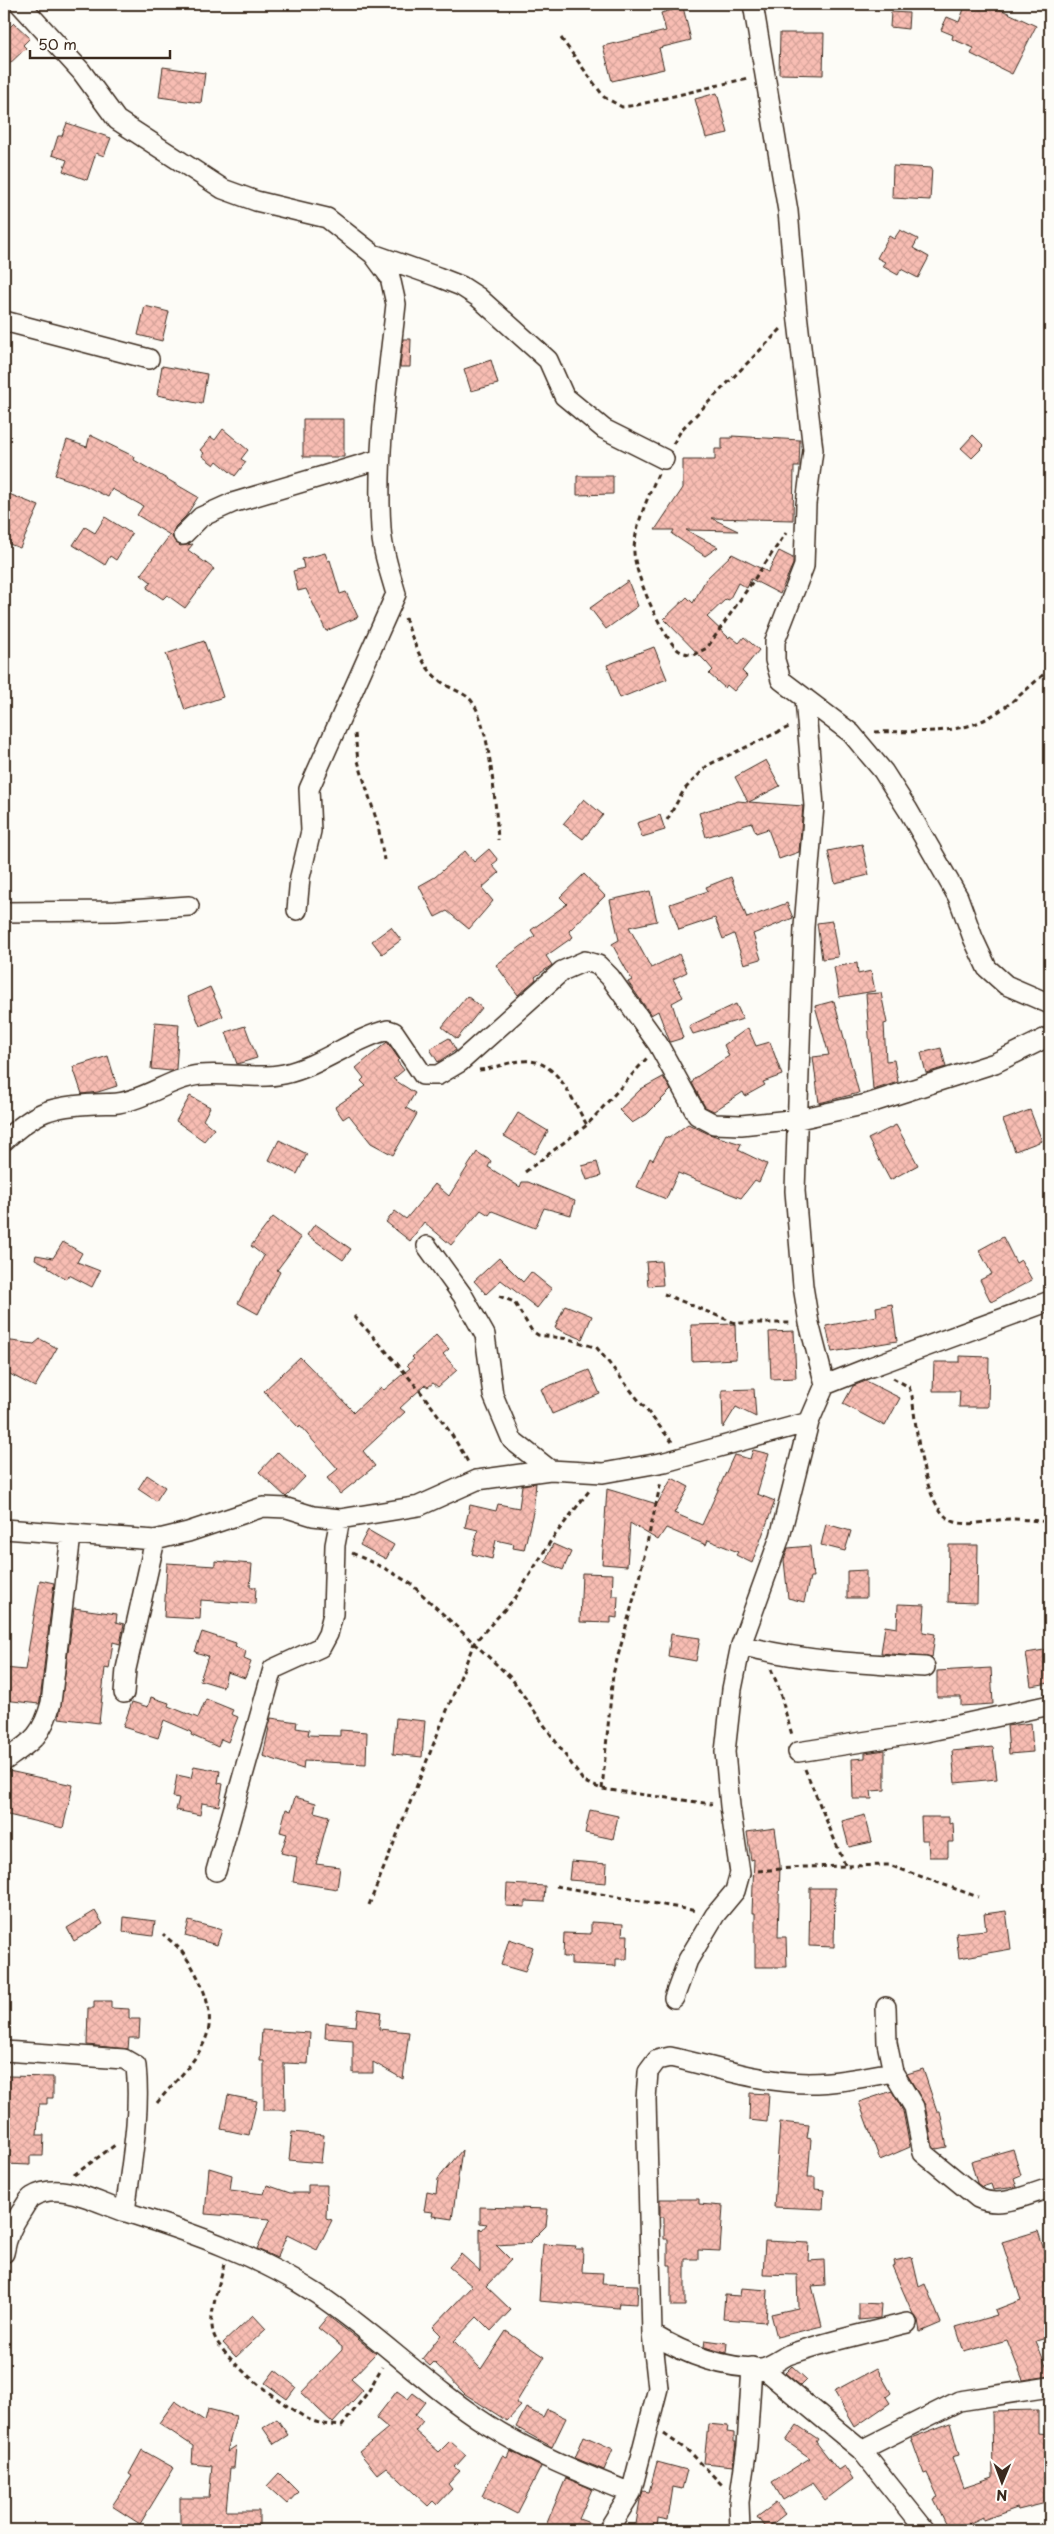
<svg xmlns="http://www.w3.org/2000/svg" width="1054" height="2534" viewBox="0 0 1054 2534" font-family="'Playpen Sans',sans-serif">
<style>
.building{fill:url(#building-cross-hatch);stroke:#3b2a1e}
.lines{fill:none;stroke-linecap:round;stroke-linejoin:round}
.minor-casing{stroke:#3b2a1e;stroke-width:22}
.path{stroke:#3b2a1e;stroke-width:3;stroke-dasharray:5 4;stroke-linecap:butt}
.minor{stroke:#fdfcf7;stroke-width:19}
</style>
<defs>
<pattern id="building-cross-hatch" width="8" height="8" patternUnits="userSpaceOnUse" patternTransform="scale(1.25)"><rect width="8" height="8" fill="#f8bdb3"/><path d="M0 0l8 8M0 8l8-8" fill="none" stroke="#d6a39a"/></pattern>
</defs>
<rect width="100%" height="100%" fill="#fdfcf7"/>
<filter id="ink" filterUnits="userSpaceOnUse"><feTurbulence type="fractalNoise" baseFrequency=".02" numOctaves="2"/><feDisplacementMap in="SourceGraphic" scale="10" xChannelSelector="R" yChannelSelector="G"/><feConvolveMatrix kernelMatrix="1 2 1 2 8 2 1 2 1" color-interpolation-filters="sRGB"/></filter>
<g filter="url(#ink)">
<path class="building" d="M966,4H989L1036,26L1012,74L971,54L974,48L952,39L953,35L941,30L947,17L959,22Z
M683,7L691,40L659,48L664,69L612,81L603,46L666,31L661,13Z
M891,12L909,13L908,29L890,27Z
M14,23L30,38L23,45L26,48L4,69V33Z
M780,33H824L823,75L779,74Z
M163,67L205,73L201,103L159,97Z
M717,93L728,133L706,138L695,99Z
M67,123L111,138L104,156L96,153L87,180L63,171L67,160L52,155L58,136H62Z
M893,166L932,168L930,200L892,198Z
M900,230L918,239L913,248L929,257L918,278L901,269L898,275L882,266L885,262L877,258L889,236L894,239Z
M145,306L169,312L162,341L138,335Z
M403,339H411L410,367H400Z
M491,360L498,384L471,391L464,369Z
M162,366L207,374L202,404L157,395Z
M303,419H344V457H303Z
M223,429L248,450L241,459L246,462L235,476L217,461L214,465L202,456L204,453L200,450L211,437L215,440Z
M90,435L135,457L134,460L198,497L186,516L175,527L172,537L180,546L193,544L188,550L214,569L185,608L167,595L163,599L147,588L151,582L141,574L170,535L137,515L143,506L112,489L108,497L84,485L55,475L67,440L87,447Z
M973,435L984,446L972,458L961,448Z
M732,436L800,440L799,467H794L793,520L711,518L738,531L686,530L718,547L705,556L672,534L674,530H655L683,488V460H715V449H722V438H732Z
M577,476H613V494L577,495Z
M9,494L39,506L20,548L4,542V507Z
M105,517L132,534L116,560L110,556L105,565L73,545L85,527L95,533Z
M779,551L793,558V564L780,594L751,579L747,588L738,583L729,600L726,599L707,617L729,638L730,636L739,643L744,637L759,650L742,671L747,676L734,691L727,685L725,688L709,674L713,670L707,663L664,619L687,597L693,603L706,579L732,554L768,572Z
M325,553L328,561L330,560L340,594L346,592L358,617L326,631L306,589L298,591L293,571L304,568L302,559Z
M628,581L638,606L606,629L590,608Z
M204,641L223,697L185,710L166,654Z
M654,647L667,679L620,698L607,665Z
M766,760L780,786L749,802L803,806L799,852L779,859L768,829L756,833L752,823L706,837L699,813L738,801L748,802L735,777Z
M584,799L603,815L583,839L563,824Z
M660,815L665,830L642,837L637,823Z
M862,844L869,875L835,883L828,851Z
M489,849L498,860L492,865L499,873L482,888L493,901L469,929L447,911L435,917L419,886L435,877L465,851L474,862Z
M584,874L605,896L569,931L573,937L546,956L552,965L535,977L536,979L518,995L496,965L535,936L531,930L567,904L560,897Z
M731,877L747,918L787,903L793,918L753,934L761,959L744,964L734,934L723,939L715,918L679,930L670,904L708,891L706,887Z
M650,891L657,921L629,927L651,968L679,954L687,972L673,979L683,997L672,1003L683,1038L670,1042L658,1011L651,1015L628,982L632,980L612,944L619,940L610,900Z
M832,921L838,957L822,959L817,923Z
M391,927L401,940L382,954L372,941Z
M857,963L858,974L871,971L875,991L839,997L834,967Z
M210,987L223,1016L200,1026L188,997Z
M881,993L887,1023L884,1024L886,1061L894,1060L898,1082L873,1090L866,994Z
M467,996L482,1008L457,1039L442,1027Z
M834,1001L859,1093L819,1103L813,1057L829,1055L815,1006Z
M736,1004L743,1019L693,1034L689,1026Z
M155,1022L179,1024L176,1069L171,1071L151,1069Z
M245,1026L257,1058L237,1064L226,1032Z
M748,1028L756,1046L770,1042L782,1075L763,1082L765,1085L745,1096L743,1092L714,1111L705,1107L692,1083L695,1078L729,1056L724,1045Z
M449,1038L456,1050L438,1062L430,1049Z
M387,1042L399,1059L397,1061L404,1070L393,1079L415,1093L406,1108L417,1114L393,1155L371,1143L349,1115L343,1119L335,1107L366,1086L361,1081L364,1078L356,1068Z
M941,1048L946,1067L926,1073L921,1053Z
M108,1056L117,1086L98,1092L82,1094L73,1067Z
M663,1077L671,1090L647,1114L632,1123L619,1110L641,1089Z
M190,1096L210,1107L203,1120L214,1129L204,1141L176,1121Z
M1030,1110L1042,1141L1015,1151L1003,1120Z
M518,1113L548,1131L535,1154L504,1136Z
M688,1124L709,1134L741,1144L738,1150L767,1164L759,1182L755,1180L741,1198L678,1173L666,1199L637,1187L650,1158L653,1160L665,1137L669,1138Z
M896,1125L918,1165L890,1180L868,1139Z
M279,1140L307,1154L297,1174L269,1160Z
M477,1152L491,1161L488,1167L520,1187L522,1182H528L575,1201L571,1215L544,1208L535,1228L492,1211L489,1215L481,1210L451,1245L424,1222L410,1241L386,1222L395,1211L406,1219L435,1184L449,1196Z
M597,1162L601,1176L587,1180L582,1166Z
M273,1217L301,1238L277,1270L280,1272L258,1314L238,1303L264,1256L251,1246Z
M315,1224L351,1249L343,1260L307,1235Z
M1003,1237L1016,1263L1021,1260L1032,1280L991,1302L980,1280L992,1274L979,1250Z
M63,1242L82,1253L77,1262L100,1271L92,1287L69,1275L66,1279L48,1268L49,1266L35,1259L36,1255L53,1258Z
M499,1258L523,1282L531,1272L552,1289L537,1308L501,1280L486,1294L474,1281Z
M661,1261L663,1285L648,1286L646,1262Z
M892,1304L897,1341L832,1352L826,1326L877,1316L876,1307Z
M565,1305L592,1316L582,1339L555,1328Z
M735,1324L736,1359L692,1361L691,1325Z
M794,1331L796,1378L771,1379L769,1332Z
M436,1335L449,1349L443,1354L457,1370L438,1387L433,1383L428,1387L425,1385L400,1408L405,1412L363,1451L375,1466L340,1494L327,1478L338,1469L300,1426L299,1428L264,1391L300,1357L354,1412L381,1387L384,1390L410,1368L407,1365L414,1359L412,1357Z
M40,1339L57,1348L35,1387L4,1371V1340L34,1344Z
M960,1356L989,1357L988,1407H959L960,1391H933L934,1362H960Z
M589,1370L600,1394L552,1414L541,1389Z
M866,1381L900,1398L885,1426L843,1404L853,1386Z
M754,1389L756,1417L736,1407L723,1428L722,1390Z
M753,1450L769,1454L757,1494L775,1501L752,1563L736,1555L738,1552L708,1540L706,1545L666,1528L658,1540L630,1523L627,1566L602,1564L607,1489L657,1504L672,1478L689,1487L674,1513L702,1525L734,1455L750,1459Z
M278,1452L305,1477L286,1497L259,1472Z
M147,1475L165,1487L156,1501L138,1489Z
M536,1483L533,1512L524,1550L513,1548L514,1544L496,1540L492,1559L472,1554L478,1530L465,1527L470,1505L496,1511L498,1504L519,1508L522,1485Z
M826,1524L851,1531L845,1551L821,1545Z
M368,1530L394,1545L386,1559L360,1545Z
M553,1544L571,1552L563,1570L545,1562Z
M949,1545H978L977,1603L948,1602Z
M810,1546L813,1577H810L804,1602L788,1598L784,1560L788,1548Z
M215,1561L252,1564L250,1587H256L255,1604L201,1600L200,1619L164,1617L167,1563L215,1566Z
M866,1570V1598H847V1571Z
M582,1573L613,1574L612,1596H618L617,1618L611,1617V1623L580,1622Z
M40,1580L54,1583L40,1701L39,1704L4,1700V1668L25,1670Z
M898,1604L925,1605L923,1632L935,1634L932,1658L881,1653L885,1626L897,1628Z
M74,1608L117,1614L116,1622L124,1624L120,1644L113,1642L109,1669L105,1668L99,1723L59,1718Z
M202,1632L236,1643L235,1647L246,1651L244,1659L251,1662L245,1678L227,1672L223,1687L200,1680L208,1656L195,1652Z
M671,1634L700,1638L696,1661L668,1656Z
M1050,1649V1683L1031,1686L1026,1653Z
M991,1668L993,1704L961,1706V1697H937V1671Z
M151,1697L169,1703L168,1706L198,1718L206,1699L233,1710L231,1714L238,1717L228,1742L221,1739L218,1747L191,1735L192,1732L164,1720L158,1738L123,1727L132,1702L148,1707Z
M271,1718L297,1722L296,1728L309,1730L308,1735L340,1736V1730L367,1732L366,1764L304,1761L303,1769L263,1756Z
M396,1718L425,1721L422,1757L393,1754Z
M1031,1723L1033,1752L1009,1754L1007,1726Z
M993,1747L997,1779L955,1783L952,1751Z
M885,1750V1790L871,1791L872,1799H853L852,1759L865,1758V1753Z
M194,1766L220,1771L218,1783L223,1784L219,1806L202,1803L200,1815L176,1810L179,1798L173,1797L177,1775L191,1778Z
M9,1771L73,1785L63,1828L4,1814V1772Z
M295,1797L316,1803L314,1812L329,1816L316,1864L340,1867L337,1889L293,1882L297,1857L281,1853L287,1834L280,1832L286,1809L291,1811Z
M590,1810L618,1816L613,1839L585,1833Z
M865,1815L872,1842L849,1847L842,1821Z
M921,1817H949V1824L953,1823L954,1842H948V1857H929L928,1840H922Z
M775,1828L780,1865L778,1937H786L787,1967H755V1913H752L754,1859L751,1860L747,1832Z
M571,1861L607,1864L606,1883L569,1880Z
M507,1884L545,1886L544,1902L525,1901V1907L506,1906Z
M810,1888H835L834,1947L809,1946Z
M95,1911L103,1924L74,1941L67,1928Z
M1006,1911L1011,1949L959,1958L956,1933L986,1930L984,1914Z
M124,1917L155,1921L153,1936L123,1932Z
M189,1921L222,1930L217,1945L185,1936Z
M591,1922L623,1924L622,1935H628L627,1959H616V1966L571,1964V1957H563L564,1933L591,1934Z
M509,1939L533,1947L525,1972L501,1965Z
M94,2001H111V2008L129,2009V2019H140L139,2038H129L128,2049L87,2045L88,2008H94Z
M358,2009L381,2012L379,2029L409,2032L403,2079L373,2062V2073H353V2040L325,2038L326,2023L356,2026Z
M262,2030L310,2033L308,2064L284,2063L285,2110H264V2061H260Z
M923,2069L937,2111H940L947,2147L936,2149L933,2147L925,2105L907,2074Z
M7,2076L53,2077V2098H47V2104H39L37,2135H44L43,2156H30V2165L5,2164L4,2122H7Z
M892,2091L903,2111L910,2147L880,2160L859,2102Z
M750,2093L769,2094L767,2122L749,2120Z
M228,2095L257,2101L249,2135L221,2129Z
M780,2122L809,2125L807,2138L811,2139L808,2177H815V2189L824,2190L823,2209L774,2207Z
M292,2132L324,2135L321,2163L289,2160Z
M1013,2149L1021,2175L1014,2178L1017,2187L993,2190L991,2184L982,2187L977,2183L971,2161Z
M462,2150L452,2219L432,2216L433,2212L424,2211L427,2192L436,2194L438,2179Z
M209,2168L232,2175L230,2190L264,2194L267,2185L290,2193H308V2185H327L326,2218L332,2220L317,2250L287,2235L277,2258L257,2249L270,2219L205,2214Z
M660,2199H699V2204L723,2206L720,2251L698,2250V2259H685V2306H671V2265H668V2239H664V2217H660Z
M480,2207L548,2209L546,2226L529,2243L496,2245L511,2260L486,2286L511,2310L491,2331L477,2317L454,2341L481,2369L506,2331L544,2357L516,2403L521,2406L507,2421L465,2394L434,2362L430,2366L422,2359L441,2335L433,2327L472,2286L449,2267L461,2254L480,2271V2228L482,2230L487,2224L480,2223Z
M1038,2231L1045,2253L1050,2251V2337L1036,2341L1050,2376L1023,2380L1007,2340L964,2352L956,2327L997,2315L995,2310L1021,2300L1002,2242Z
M765,2241L809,2243L808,2261L824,2260L825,2285L812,2286L822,2326L777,2337L771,2314L798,2308L797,2275L763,2274Z
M543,2244L576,2246L575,2249H583L582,2272L603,2273L602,2284L638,2285L637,2304L619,2303L618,2308L539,2301Z
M912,2257L919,2287L925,2284L941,2323L920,2332L918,2320L913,2314L892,2266L895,2265L894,2261Z
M741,2288L768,2290L766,2322L723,2319L725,2295L740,2296Z
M859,2303L881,2304L880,2318L859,2320Z
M253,2315L266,2329L236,2357L223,2343Z
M328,2316L376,2353L351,2379L363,2390L333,2423L301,2393L342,2350V2347L318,2328Z
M705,2340L727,2343L726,2353L704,2347Z
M792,2366L807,2380L801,2386L785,2373Z
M877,2368L891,2393L886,2397L890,2403L855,2427L834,2391Z
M275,2370L296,2387L287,2399L265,2383Z
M397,2391L408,2399L413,2393L425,2402L415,2415L423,2421L415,2431L439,2452L450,2441L466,2455L455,2467L460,2471L448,2484L452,2489L437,2505L433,2501L428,2506L386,2467L377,2474L359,2452L388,2428L376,2418Z
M175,2401L205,2421L208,2409L236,2416L227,2452L236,2446L234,2468H230L226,2511H259V2528L180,2530V2498H209L212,2466L192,2464L193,2446L159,2423Z
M526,2408L543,2417L547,2409L566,2418L552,2447L516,2427Z
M1038,2410V2433L1050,2434V2502L1018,2510L1017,2508L983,2520V2517L956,2530H949L934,2499L938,2497L927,2473L924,2474L911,2438L950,2423L959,2455L952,2457L963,2488L993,2478L992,2411Z
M277,2419L288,2435L274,2444L263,2428Z
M708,2424L728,2426L727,2432L734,2433V2442H736L733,2466L704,2463Z
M797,2425L818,2439L816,2442L838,2470L844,2466L853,2479L825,2500L812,2483L783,2500L772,2482L810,2458L786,2441Z
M584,2436L613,2449L604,2470L575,2458Z
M142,2450L174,2468L140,2524L112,2506L132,2476L129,2474Z
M510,2451L541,2467L517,2514L482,2496L502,2456L507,2458Z
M657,2462L687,2470L682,2489L673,2487L668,2520L658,2518L657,2530H635L640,2500L643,2491L649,2492Z
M279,2473L298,2492L287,2504L267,2486Z
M566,2478L592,2489L579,2519L598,2526L597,2530H544Z
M776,2503L785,2514L766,2529L757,2517Z"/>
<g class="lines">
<g class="minor-casing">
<path id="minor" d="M20,4L81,71L117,120L223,189L256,201L327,218L373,254L390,277L396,304C388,378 376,453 381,528C382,551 390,572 396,594L309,789L311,831L300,877L297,910
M753,4L788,211L797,313L813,450L806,504L804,566L775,641V660L781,680L851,733L883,771L908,810L958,897L973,938L987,968L1006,985L1050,1004
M373,254L438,277L461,286L478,297L548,360L564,396L604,429L664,459
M4,321L149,359
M183,535L201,517L232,503L380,459
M805,698L814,806L804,927L795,1191L803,1286L809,1323L825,1385
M4,912L115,911L189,906
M4,1141C36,1111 51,1106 95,1104C103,1103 111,1104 118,1103C147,1099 171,1078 200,1075C228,1072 256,1080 284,1074C321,1066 352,1039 388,1030L394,1032L423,1075H438L460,1062L562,971L585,961L598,965L610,977L658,1044L697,1115L714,1124L741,1125L799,1119L867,1104L995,1063L1050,1036
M427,1246L463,1296L485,1335L493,1395L512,1440L550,1470
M4,1529L155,1540L188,1532L263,1507L287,1508L313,1516L340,1519L419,1506L477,1480L550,1470L603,1473L665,1462L809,1422
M741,1645C801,1661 863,1664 925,1667
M124,1693L126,1669L155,1540
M798,1752L926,1732L1050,1705
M4,1761C31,1742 42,1737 51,1703L71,1535
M216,1871L273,1669L321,1647L328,1634L333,1614L335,1545L340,1519
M674,1998L688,1960L715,1915L735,1891L740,1873L730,1806L725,1752L732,1689L741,1645L780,1537L809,1422L825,1385L868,1368L1050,1301
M886,2007L887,2043L893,2072L914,2107L923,2153L978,2198C1001,2209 1028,2194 1050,2188
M4,2051L124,2059L136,2066C141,2114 131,2164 125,2212
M4,2253C7,2236 12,2226 21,2212C24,2208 28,2199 32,2197C60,2179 99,2204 126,2212C192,2233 259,2256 317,2294C377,2334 427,2386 488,2425C533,2454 581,2473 631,2493
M652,2334C685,2354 721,2368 760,2368C769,2368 780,2359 788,2355C827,2341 867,2333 907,2323
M762,2368L861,2450L925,2530
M861,2450L959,2401L1050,2387
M608,2530L631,2493L658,2388L652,2334L646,2099L648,2072L657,2060L670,2057C716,2067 762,2083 809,2083C837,2083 865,2077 893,2072
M740,2530L739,2502L747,2446L752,2367"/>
</g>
<path class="path" d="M561,38L604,97L622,107L637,105L748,78
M673,444L682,429L781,329
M658,474C648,497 636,523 634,548C632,570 662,636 678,650C682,653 689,654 693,655L707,648L786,533
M405,618C414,642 421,668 443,683C451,689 462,692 469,698C490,718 496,809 498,840
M875,732C906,731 941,734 971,725C1001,716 1027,688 1050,669
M355,734L358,761L378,825L384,860
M667,820L684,790L708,765L789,727
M479,1070C494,1069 507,1062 522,1061C557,1057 572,1100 587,1125
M525,1172L587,1125L647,1058
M664,1294L735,1323H791
M499,1296L514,1302L532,1331L538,1335L569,1339L597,1348L672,1442
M354,1316C396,1361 440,1410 469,1464
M893,1378L909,1387L912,1396C916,1424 923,1513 955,1522C972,1527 994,1519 1012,1519C1025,1519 1038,1521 1050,1522
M352,1553L388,1570L411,1584L512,1679L584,1782L602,1789L712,1804
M771,1669L778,1686L792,1735
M805,1769L845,1865
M602,1789L613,1674L637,1587L661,1482
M758,1871L803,1867L889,1865L978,1897
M556,1886L697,1911
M369,1905L474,1643L516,1597L552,1539L589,1491
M157,2103C173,2083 199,2060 207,2035C216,2010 198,1972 182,1952C177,1945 169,1940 163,1934
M74,2175L115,2145
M224,2264C220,2284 208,2312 213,2332C219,2358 284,2406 308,2419C318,2424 331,2425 342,2426L368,2392L382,2367
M664,2434L691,2453L723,2486"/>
<use href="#minor" class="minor"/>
</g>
</g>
<rect width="1054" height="2534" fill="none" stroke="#fdfcf7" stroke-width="20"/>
<rect x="10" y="10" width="1034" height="2514" fill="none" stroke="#3b2a1e" stroke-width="2" filter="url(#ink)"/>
<g transform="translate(1002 2482) rotate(181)" stroke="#fdfcf7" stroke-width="4" paint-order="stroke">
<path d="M0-4L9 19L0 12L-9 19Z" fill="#3b2a1e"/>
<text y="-8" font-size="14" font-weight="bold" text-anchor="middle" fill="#3b2a1e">N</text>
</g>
<path d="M30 50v8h140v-8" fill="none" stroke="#3b2a1e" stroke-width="2.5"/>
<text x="38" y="50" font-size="15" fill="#3b2a1e" stroke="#fdfcf7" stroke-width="4" paint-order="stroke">50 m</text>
</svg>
